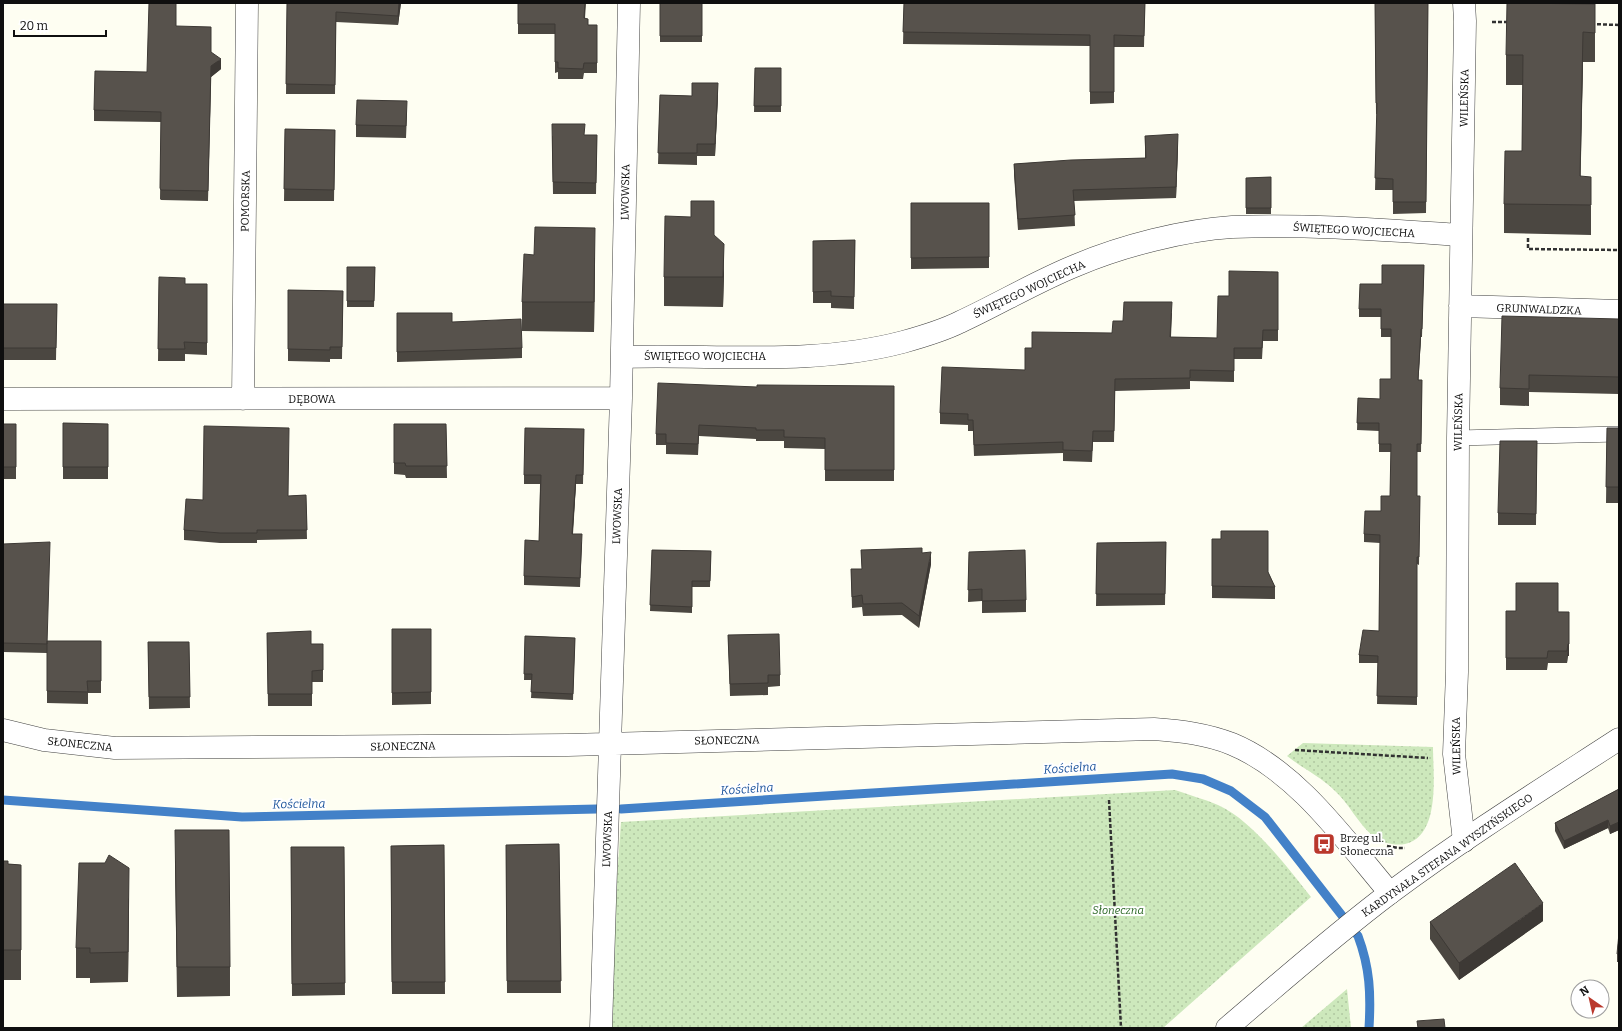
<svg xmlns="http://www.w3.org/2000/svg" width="1622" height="1031" viewBox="0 0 1622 1031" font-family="Bitter,serif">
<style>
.grass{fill:url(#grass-dots)}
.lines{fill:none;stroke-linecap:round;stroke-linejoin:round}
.stream{stroke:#4381c8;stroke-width:9}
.service-casing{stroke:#424242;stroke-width:16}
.minor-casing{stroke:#424242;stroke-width:23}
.tertiary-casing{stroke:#424242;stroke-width:23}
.path{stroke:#313131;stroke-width:2.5;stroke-dasharray:4 2;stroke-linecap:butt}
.service{stroke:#fff;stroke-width:15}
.minor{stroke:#fff;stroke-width:22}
.tertiary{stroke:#fff;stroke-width:22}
.wall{fill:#4b4741}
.shaded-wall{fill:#3d3935}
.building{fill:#57524c;stroke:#3d3935}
.labels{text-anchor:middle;stroke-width:4;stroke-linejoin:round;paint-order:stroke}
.street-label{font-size:11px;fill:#0f0f0f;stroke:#fff}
.poi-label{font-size:11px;fill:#0f0f0f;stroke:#fff;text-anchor:start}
.park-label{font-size:11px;font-style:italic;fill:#276521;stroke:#fff}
.water-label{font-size:12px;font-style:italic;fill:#1d549c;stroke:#fff}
</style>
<defs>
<pattern id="grass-dots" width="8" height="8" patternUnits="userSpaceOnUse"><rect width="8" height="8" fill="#cde8bc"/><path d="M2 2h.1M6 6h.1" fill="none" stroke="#afc6a0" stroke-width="1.8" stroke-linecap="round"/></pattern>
</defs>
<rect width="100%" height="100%" fill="#fefef2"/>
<path class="grass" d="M1303,743L1433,747C1433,775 1441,836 1405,844C1395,846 1382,843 1373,836C1358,824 1349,803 1334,790C1321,777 1302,768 1287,756Z
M1175,790C1189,795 1204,799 1218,805C1252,820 1288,868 1311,897L1163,1028H611L615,907L621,822Z
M1347,989L1351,1028H1301Z"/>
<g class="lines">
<path class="stream" d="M3,800L242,817L597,809
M621,809L1172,774L1203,779L1231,791L1265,817L1358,936C1370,968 1371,994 1369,1028"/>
<g class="service-casing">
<path id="service" d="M1458,438L1619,434"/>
</g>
<g class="minor-casing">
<path id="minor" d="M1460,306L1619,311
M622,357C715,354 812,366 903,342C921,337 942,331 960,322C999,304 1037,281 1077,265C1122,246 1184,230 1232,227C1309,224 1385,230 1461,235
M3,399L621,398
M243,399L247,3
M3,730L44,740L115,748L568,745L1154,729C1181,731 1207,734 1232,744C1297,771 1345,840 1390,893
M1464,841L1454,754L1457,672L1458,438L1465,21L1464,3
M601,1028L621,398L629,3"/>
</g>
<g class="tertiary-casing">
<path id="tertiary" d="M1227,1028C1281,982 1334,935 1390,893C1464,838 1542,789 1619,739"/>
</g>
<path class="path" d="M1492,22H1509
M1591,24L1619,25
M1528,238V249L1619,250
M1295,750L1428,758
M1109,800L1121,1028
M1387,846L1398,848H1405"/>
<use href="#service" class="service"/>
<use href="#minor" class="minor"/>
<use href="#tertiary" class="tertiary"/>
</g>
<path class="wall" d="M287,3H401L398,25L336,22L335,94H286Z
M518,3H586L585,18L588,25H597V73H584L583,79H558V72L555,73V34H518Z
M660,3H702V42H660Z
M816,3H866V4Z
M904,3H1145L1144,47H1114V103L1090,104V46L903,44Z
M1375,3H1428L1426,213L1393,214V190H1375L1377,114H1376Z
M1595,4V62H1583L1580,176L1591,206V235L1504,233V204L1522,151L1523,85H1506V55Z
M176,26L211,52L221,69L211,77L208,201L161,200L160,199L161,122L94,121V110L147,72Z
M755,68H781V112H754Z
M660,95L692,96L718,95L715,156H697V165L658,164Z
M407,113L406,138L356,137V125Z
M285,129L335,130L334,201H284Z
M585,135H597L596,194H553L552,136Z
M1145,136L1178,146L1176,198L1074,201L1075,226L1018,230L1014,175V164L1145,158Z
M1271,177V214H1246V178Z
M911,203H989V268L911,269Z
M714,235L724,273L723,307L664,306V277Z
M855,240L854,309L831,308V303H813V241Z
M534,255L595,258L594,332L522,331V302Z
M1424,265L1422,337H1421L1418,380H1422L1421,452H1417V496H1420L1419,565L1417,564V705L1377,704L1378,663H1359V655L1379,631L1380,543L1364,542V534L1381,511L1390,496L1391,452H1379V431L1357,430L1358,398L1380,399L1391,379V337H1381V317H1359V309Z
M347,267H375L374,307H347Z
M1278,272V341H1263L1262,359H1234V382L1190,381V389L1115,391L1114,442H1093L1092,462L1063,461V453L974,456L973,431H968V425L940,424V413L1025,370L1032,348L1112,333L1123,321L1172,313L1171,337L1217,338L1229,296Z
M159,277L185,284H207V355L185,354V361H158Z
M288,290L343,291L342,359H330V362L288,361Z
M3,304H57L56,360H3Z
M397,313L452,322L522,348V358L397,362Z
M1619,319V394L1529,392V406L1500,405V388Z
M894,386V481H825V449L784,448V441H756V439L699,436L698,455L666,454V445H656V434L757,387Z
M63,423L108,424V479H63Z
M3,424H16V479H3Z
M394,424H446L447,478H406L405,475L394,474Z
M1607,428H1619V503H1606Z
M584,429L583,484H576L573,534L582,543L580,587L524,585V576L539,541L540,484H524V475Z
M1537,441L1536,525H1498V513Z
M306,495L307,539L257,540V543H220L184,540V530L203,500L289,496Z
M1212,539L1268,572L1275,587V599L1212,598Z
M1166,542L1165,605L1096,606L1097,543Z
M3,544L47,641H101V693H88V704L47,703V653L3,652Z
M652,550L711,551L710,587H692V613L650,611Z
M861,550L922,553L931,564L919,628L902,615L863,616L862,607L852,608L851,569H862Z
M969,552L1026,600V612L982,613V601L968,602Z
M1506,611L1569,612V656H1568L1567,663H1548L1547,670H1506Z
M392,629H431V704L392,705Z
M267,633L311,644H323V682H312V706H268Z
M728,635L780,675V686L768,687V695L730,696Z
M525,636L575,638L573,700L531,698L532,680H524Z
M148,642H189L190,708L149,709Z
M1619,789V830L1610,834L1608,828L1564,849L1555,831V823Z
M559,844L561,993H507L506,845Z
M444,845L445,994H392L391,846Z
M291,847H344L345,995L292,996Z
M175,860L230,967V996L177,997Z
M3,861L8,864L21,865V980H3Z
M129,898L128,982L90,983V978H76V948Z
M1543,921L1459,980L1430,939V922Z
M1619,933V962H1617V954Z"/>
<path class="shaded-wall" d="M399,3H401L398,25V16Z
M1583,32V62L1580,206V176Z
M221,59V69L211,77L208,201L211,66Z
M718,83V95L715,156V144Z
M1178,134V146L1176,198V187Z
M595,228V258L594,332V302Z
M724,244V273L723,307V277Z
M1421,329V337L1418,388V380Z
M576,475V484L572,543V534Z
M931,552V564L919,628V616Z
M1568,644H1569V656H1568L1567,663Z
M1608,820V828L1564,849V841Z
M1619,822V830L1610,834V826Z
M129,868V898L128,982V952Z
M1543,903V921L1459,980V963Z"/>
<path class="building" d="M149,3H176V26L211,27V52L221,59L211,66L208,191L161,190L160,188L161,112L94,110L95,71L147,72Z
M287,3H399L398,16L336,12L335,85L286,84Z
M518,3H585L584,18L588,19V25H597V63H584L583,69L558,68V62H555V24H518Z
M660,3H702V36H660Z
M904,3H1145L1144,36L1114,35V92H1090V35L903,32Z
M1375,3H1428L1426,202H1393V179L1375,178L1377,103H1376Z
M1507,3L1595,4V33L1583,32L1580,176L1591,177V205L1504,204L1505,151H1522L1523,55H1506Z
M755,68H781V106H754Z
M692,83H718L715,144H697V153H658L660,95L692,96Z
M357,100L407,101L406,126L356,125Z
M552,124H585L584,135H597L596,183L553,182Z
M285,129L335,130L334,190L284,189Z
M1178,134L1176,187L1073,190L1075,215L1018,219L1014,164L1071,160L1146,158L1145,136Z
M1271,177V208H1246V178Z
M691,201H714V235L724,244L723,277H664L665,216L691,217Z
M911,203H989V257L911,258Z
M535,227L595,228L594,302H522L524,254L534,255Z
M855,240L854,297L831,296V291L813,292V241Z
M1382,265H1424L1422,329H1421L1418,380H1422L1421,444H1417V496H1420L1419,557H1417V697L1377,696L1378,656L1359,655L1363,630L1379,631L1380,535L1364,534L1365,511H1381V496H1390L1391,444H1379V423H1357L1358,398L1380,399V379H1391V329H1381V309H1359L1360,284H1382Z
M347,267H375L374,301H347Z
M1229,271L1278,272V330H1263L1262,348H1234V371L1190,370V378L1115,379L1114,431H1093L1092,451L1063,450V442L974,445L973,420H968V414L940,413L942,367L1025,370V348H1032V332L1112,333L1113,321H1123L1124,302H1172L1170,337L1217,338L1218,296H1229Z
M159,277L185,278V284H207V343L184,342L185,349H158Z
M288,290L343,291L342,347H330V350L288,349Z
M3,304H57L56,348H3Z
M397,313H452V322L521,319L522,348L397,352Z
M1502,316L1619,319V377L1529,375V389L1500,388Z
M658,383L757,387V385L894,386V470H825V438L784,437V430H756V428L699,425L698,444L666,443V434H656Z
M63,423L108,424V467H63Z
M3,424H16V467H3Z
M394,424H446L447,466H406L405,463H394Z
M204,426L289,428L288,496L306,495L307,530H257V533H220L184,530L186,499L203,500Z
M525,428L584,429L583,475H576L572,534H582L580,578L524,576L525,540L539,541L541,475H524Z
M1607,428H1619V487H1606Z
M1500,441H1537L1536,514L1498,513Z
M1221,531H1268V572L1275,587L1212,586V539H1221Z
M50,542L47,644L3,643V544Z
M1166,542L1165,594H1096L1097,543Z
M922,548V553L931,552L919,616L902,603L863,604L862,595L852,597L851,569H862L861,550Z
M652,550L711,551L710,581H692V607L650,605Z
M1025,550L1026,600L982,601V589L968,590L969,552Z
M1516,583H1558V612H1569V644H1568L1567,651H1548L1547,658H1506V611H1516Z
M392,629H431V692L392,693Z
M311,631V644H323V670L312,671V694H268L267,633Z
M779,634L780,675H768V683L730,684L728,635Z
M525,636L575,638L573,694L531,692L532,674H524Z
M47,641H101V681H87L88,692L47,691Z
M148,642H189L190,697H149Z
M1619,789V822L1610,826L1608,820L1564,841L1555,823Z
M175,830H229L230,967H177Z
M559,844L561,981H507L506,845Z
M444,845L445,982H392L391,846Z
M291,847H344L345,983L292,984Z
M109,855L129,868L128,952L90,953V948H76L79,863H105Z
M3,861H8V864L21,865V950H3Z
M1515,863L1543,903L1459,963L1430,922Z
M1619,933V954H1617Z
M1444,1019L1445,1028H1418L1417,1021Z"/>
<defs>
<g id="bus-square" transform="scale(1.15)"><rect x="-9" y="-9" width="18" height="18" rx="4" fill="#ba382c" stroke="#fff"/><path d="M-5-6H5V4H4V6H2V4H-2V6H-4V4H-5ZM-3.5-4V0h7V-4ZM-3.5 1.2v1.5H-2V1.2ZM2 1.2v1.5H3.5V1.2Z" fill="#fff"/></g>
</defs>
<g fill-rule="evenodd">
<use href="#bus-square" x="1324" y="844"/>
</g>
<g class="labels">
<g class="street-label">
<text transform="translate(1464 98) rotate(-89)" y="4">WILEŃSKA</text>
<text transform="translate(625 192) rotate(-89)" y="4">LWOWSKA</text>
<text transform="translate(245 201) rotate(-89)" y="4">POMORSKA</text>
<text transform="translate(1354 230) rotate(3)" y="4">ŚWIĘTEGO WOJCIECHA</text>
<text transform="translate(1029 289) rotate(-25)" y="4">ŚWIĘTEGO WOJCIECHA</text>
<text transform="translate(1539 309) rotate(2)" y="4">GRUNWALDZKA</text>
<text x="705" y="360">ŚWIĘTEGO WOJCIECHA</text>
<text x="312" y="403">DĘBOWA</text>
<text transform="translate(1458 422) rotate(-89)" y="4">WILEŃSKA</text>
<text transform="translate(617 516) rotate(-88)" y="4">LWOWSKA</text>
<text transform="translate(727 740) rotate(-1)" y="4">SŁONECZNA</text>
<text transform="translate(80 744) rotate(6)" y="4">SŁONECZNA</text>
<text transform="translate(403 746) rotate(-1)" y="4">SŁONECZNA</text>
<text transform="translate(1456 746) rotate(-91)" y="4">WILEŃSKA</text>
<text transform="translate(607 839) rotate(-88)" y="4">LWOWSKA</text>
<text transform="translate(1447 855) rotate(-35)" y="4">KARDYNAŁA STEFANA WYSZYŃSKIEGO</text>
</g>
<g class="poi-label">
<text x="1340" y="842">Brzeg ul.<tspan x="1340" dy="13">Słoneczna</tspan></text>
</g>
<g class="park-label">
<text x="1118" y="914">Słoneczna</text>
</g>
<g class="water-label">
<text transform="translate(1070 768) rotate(-4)" y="4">Kościelna</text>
<text transform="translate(747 789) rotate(-4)" y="4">Kościelna</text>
<text transform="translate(299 804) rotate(-1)" y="4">Kościelna</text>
</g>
</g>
<rect width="1622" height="1031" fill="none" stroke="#0f0f0f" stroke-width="8"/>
<g transform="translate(1590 999) rotate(326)"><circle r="19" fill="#ffffff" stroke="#9f9f9f"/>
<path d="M0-3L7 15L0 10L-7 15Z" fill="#ba382c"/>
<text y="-6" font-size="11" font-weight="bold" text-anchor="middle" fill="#0f0f0f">N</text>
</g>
<path d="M14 30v6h92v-6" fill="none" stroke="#0f0f0f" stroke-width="2"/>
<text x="20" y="30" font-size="12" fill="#0f0f0f" stroke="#ffffff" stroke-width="3" paint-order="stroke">20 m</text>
</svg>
